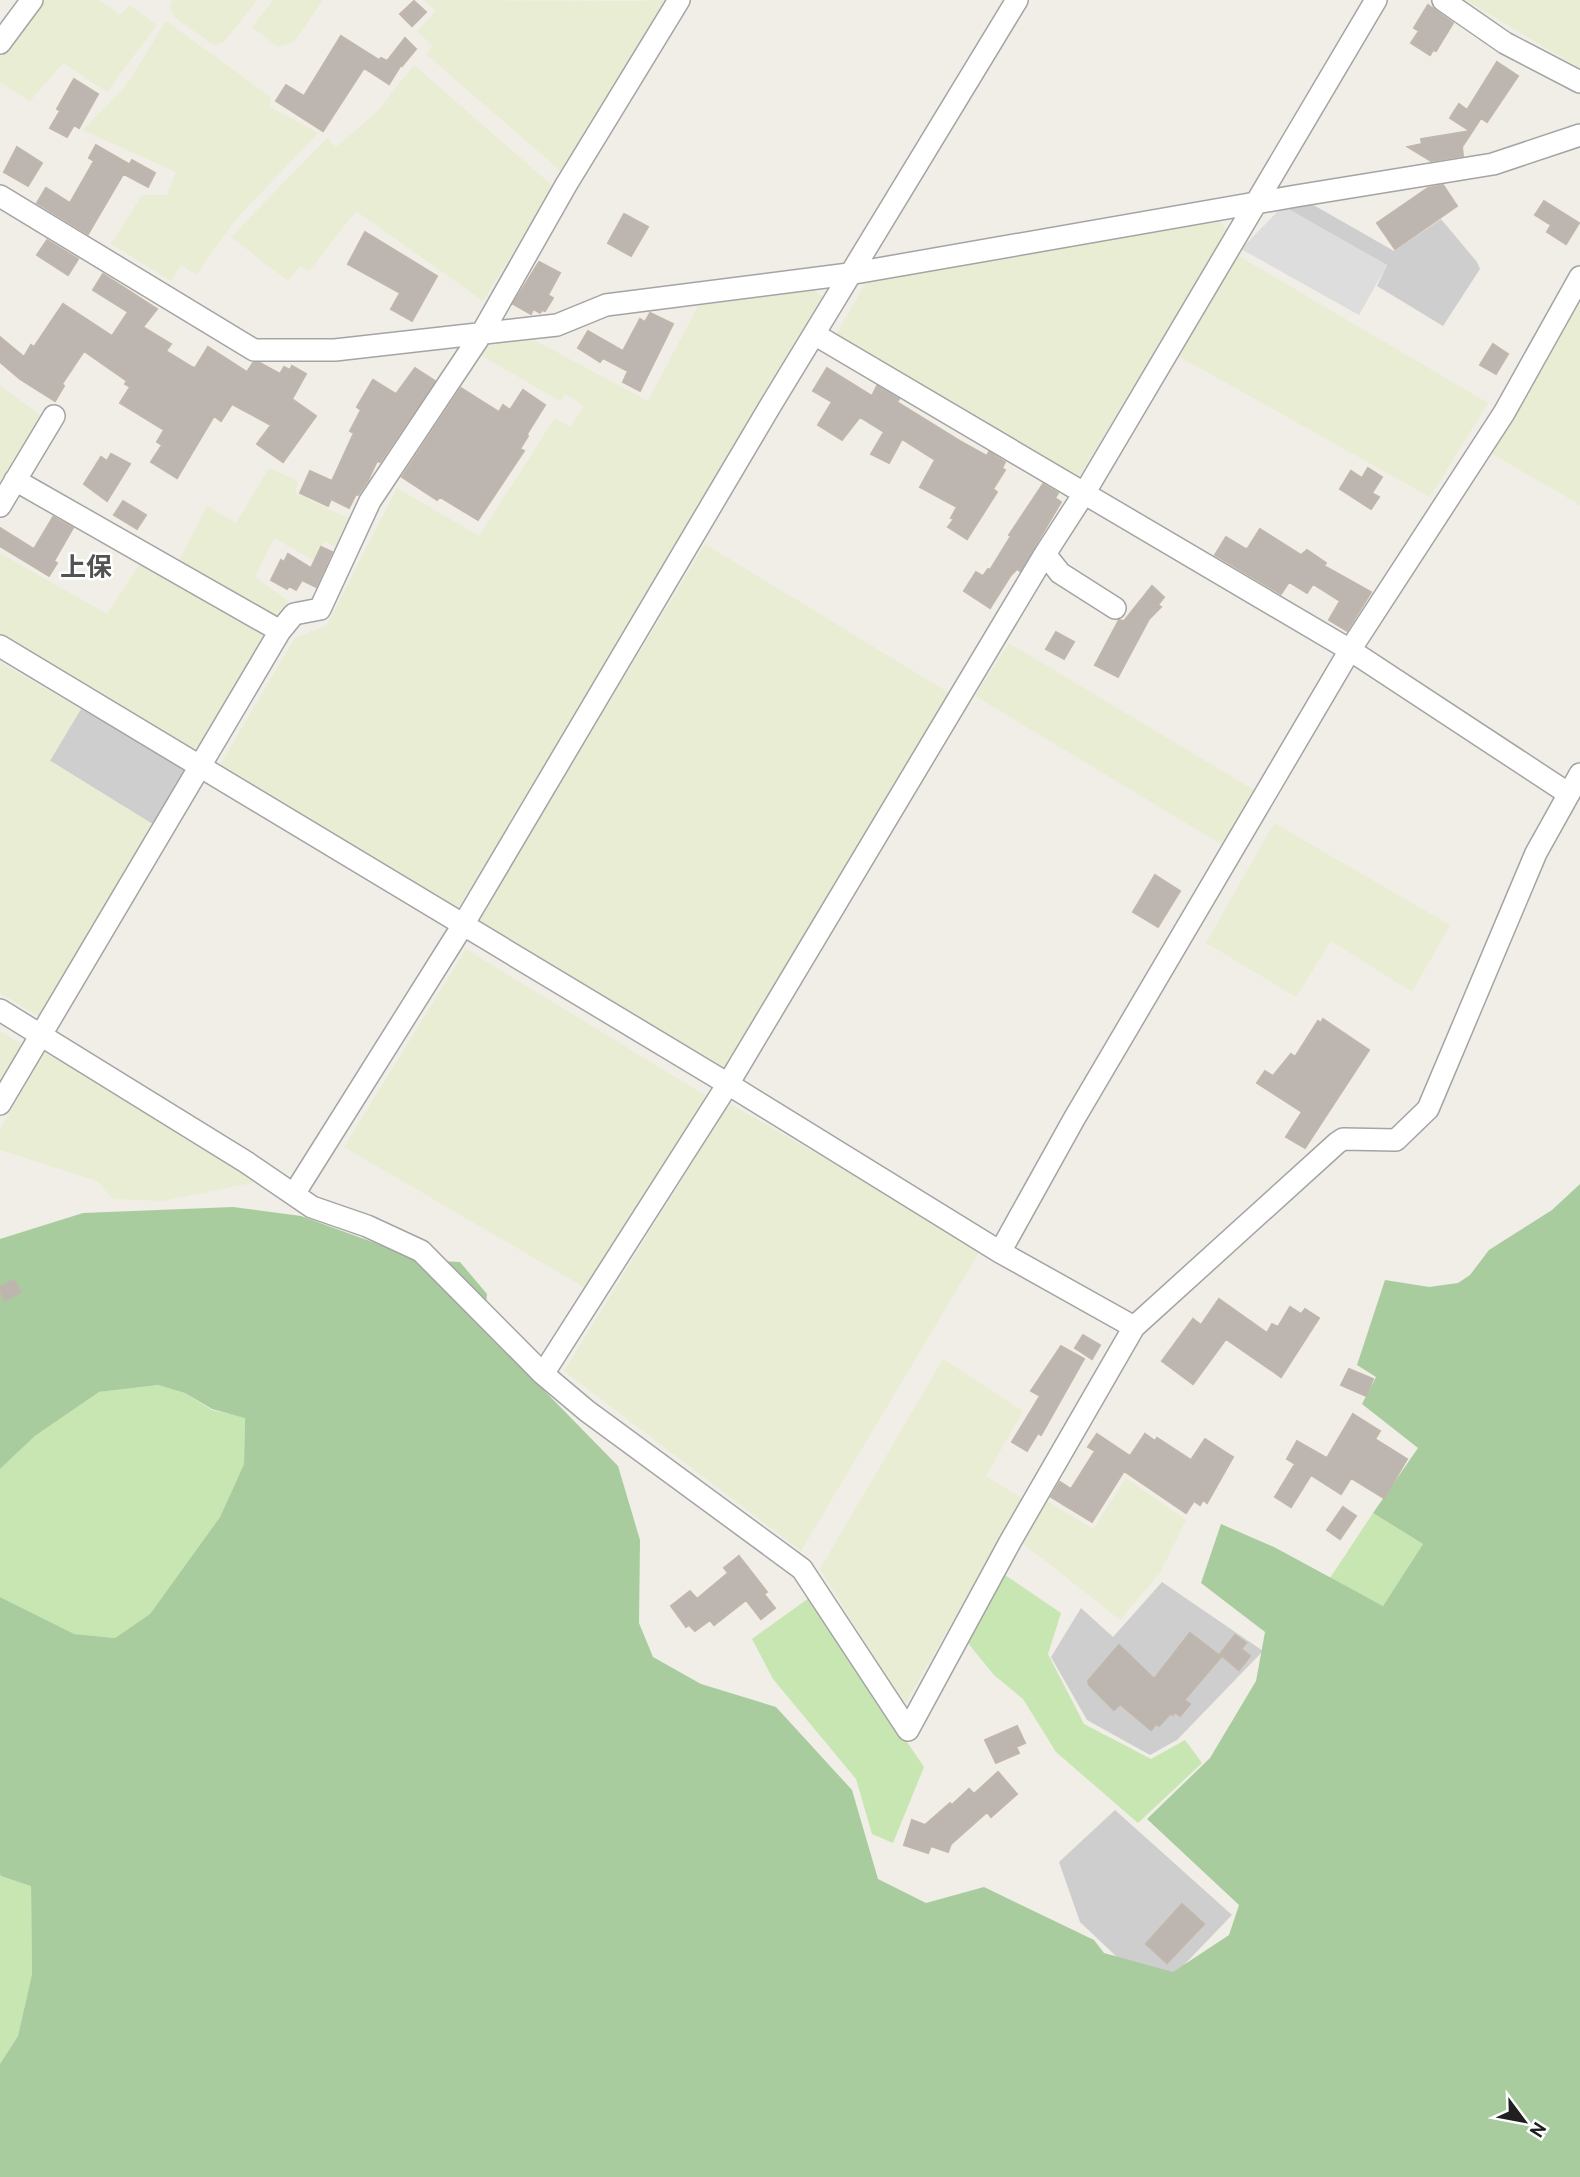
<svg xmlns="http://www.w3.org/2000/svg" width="1580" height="2177" viewBox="0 0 1580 2177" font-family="Overpass,'Noto Sans JP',sans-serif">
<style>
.residential{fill:#dedddd}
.religious{fill:#cecece}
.farmland{fill:#e9edd4}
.grass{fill:#c7e6b1}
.forest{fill:#a9cc9f}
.building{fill:#bdb6b0;stroke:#c0b6ab;stroke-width:2}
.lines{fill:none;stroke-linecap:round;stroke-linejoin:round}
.minor-casing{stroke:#a4a4a4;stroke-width:24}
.minor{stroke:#fff;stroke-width:21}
.labels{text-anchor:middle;stroke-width:5;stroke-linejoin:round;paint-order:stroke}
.quarter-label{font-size:26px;font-weight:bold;fill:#535353;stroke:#fff}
</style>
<rect width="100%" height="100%" fill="#f0eee7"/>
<path class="residential" d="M1283,206L1387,265L1359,315L1241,249Z"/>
<path class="religious" d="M1310,203L1394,251L1441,219L1477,262L1480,269L1443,326L1377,286L1387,265L1283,206Z
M81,709L186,769L154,825L49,760Z
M1162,1582L1263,1651L1177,1740L1150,1755L1087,1720L1051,1657L1081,1608L1113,1637Z
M1115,1810L1232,1915L1156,1994L1080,1922L1059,1862Z"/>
<path class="farmland" d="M37,0H99L120,15L129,5L157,25L107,92L63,63L30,101L0,82V48Z
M172,0H257L224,42L214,45L174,17L169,5Z
M273,0H323L294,42L278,47L252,27Z
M424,0L633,1L665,0L571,167L562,172L426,54L433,46L417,31L436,11Z
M1465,0H1580V68Z
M166,21L271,97L269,106L318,133L235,220L196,275L181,265L171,281L111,244L142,195H167L176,172L83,130L125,87Z
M414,65L554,187L483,301L356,211L309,271L300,266L288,281L231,237L327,138L336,147L377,112Z
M1218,221L1228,230L1080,475L1069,478L836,335L866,282Z
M1237,255L1488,403L1430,497L1178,356Z
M812,289L827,300L456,912L220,765L295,638L327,625L397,488L479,536L555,418L570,427L584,406L565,394L560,401L480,355L486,345L534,340L648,401L699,304Z
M1580,292V505L1491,453Z
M0,385L41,416L0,487Z
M269,468L298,481L295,493L352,520L338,549L325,541L313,560L274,538L255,577L289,601L276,622L178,563L207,506L236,523Z
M705,544L954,696L729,1071L477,921Z
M0,553L107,614L141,562L269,632L199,746L189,750L0,640Z
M1009,643L1259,793L1226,847L975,696Z
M0,662L81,709L50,761L154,825L41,1018L0,993Z
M1274,823L1450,925L1412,992L1331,941L1296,997L1206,943Z
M466,949L708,1097L589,1290L344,1147Z
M0,1031L24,1046L0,1085Z
M46,1050L266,1180L163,1201L113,1199L97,1181L0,1150V1129Z
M729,1103L981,1249L801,1551L564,1371Z
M943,1359L1023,1411L986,1476L1023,1499L904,1706L820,1569Z
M1126,1478L1186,1520L1160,1573L1120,1620L1020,1541L1044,1499L1093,1529Z"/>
<path class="grass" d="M158,1385L185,1393L212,1410L245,1417L244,1464L220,1517L150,1614L115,1638L73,1634L0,1597V1469L35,1436L99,1392Z
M1373,1513L1423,1544L1383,1606L1330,1578Z
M1005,1575L1061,1613L1048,1654L1084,1724L1151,1759L1185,1740L1202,1763L1138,1823L1056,1752L1023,1699L994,1675L967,1642Z
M809,1598L924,1767L893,1843L872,1834L856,1779L773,1679L752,1639Z
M0,1874L2,1876L31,1885L32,1974L18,2036L0,2064Z"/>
<path class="forest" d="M1580,1184V2177H0V2064L18,2036L32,1974L31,1886L1,1876L0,1874V1597L74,1634L115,1638L150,1614L220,1517L244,1464L245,1418L212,1409L185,1393L158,1385L99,1392L35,1436L0,1469V1239L83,1213L233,1207L301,1216L422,1260L460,1262L487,1294L484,1329L618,1466L640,1540L639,1623L653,1657L701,1684L776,1707L852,1790L878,1879L926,1903L984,1887L1094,1940L1104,1953L1173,1972L1229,1935L1239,1905L1147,1819L1210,1758L1256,1681L1265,1632L1201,1583L1221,1524L1274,1547L1383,1606L1423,1544L1373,1513L1418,1448L1362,1404L1376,1377L1357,1365L1385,1280L1429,1287L1458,1283L1470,1275L1489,1250L1552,1210Z"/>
<path class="building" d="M414,1L426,12L412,26L400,14Z
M1428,5L1453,23L1436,51L1433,50L1430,55L1411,43L1419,31L1414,28Z
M341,36L379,60L381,58L387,61L405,38L416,49L402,66L401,65L389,84L364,68L323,131L276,101L286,85L304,96Z
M1497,62L1518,76L1487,122L1481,118L1462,147L1463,156L1431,161L1408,147L1422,144L1421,139L1470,131L1450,118L1459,104L1467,110Z
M74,79L98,94L79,128L74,125L67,137L50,128L60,111L57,109Z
M96,145L129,164L88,234L37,203L46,188L70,203L94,161L89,158Z
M17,147L42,163L28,186L4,172Z
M132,160L155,173L148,187L124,174Z
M1443,185L1457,206L1395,249L1377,223L1428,188Z
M1544,201L1579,223L1566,244L1547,232L1551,225L1535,215Z
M624,214L648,227L631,256L608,243Z
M365,232L437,276L412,321L391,309L400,293L348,264Z
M47,240L78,259L68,275L37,255Z
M539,262L560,273L548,295L553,298L545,311L542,310L540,313L533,309L531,314L513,304Z
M103,274L157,309L143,327L171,344L166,351L192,367L195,368L208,347L247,372L253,363H260L280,374L284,367L290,370L292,366L306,374L292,399L316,416L283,462L257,444L271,425L232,404L221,421L214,416L177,478L151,462L162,445L157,442L164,430L120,403L130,387L125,384L127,381L84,351L62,384L64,386L55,401L20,379L0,362V337L24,357L31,345L34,347L63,304L112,336L128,312L93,290Z
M650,313L673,324L640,391L623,382L628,371L603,358L600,362L578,348L588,331L623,351L640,319L645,322Z
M1493,344L1508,354L1496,374L1480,365Z
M415,368L435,381L380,462L377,461L368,480L358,495L356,494L349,508L331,499L328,506L300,493L310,471L332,481L354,433L350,431L361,410L357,407L373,380L396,394Z
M827,368L872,396L877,386L899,399L897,402L960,441L987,456L989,452L1005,462L1002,468L1005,470L993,489L997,492L967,539L948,527L954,519L951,518L957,507L920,487L935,460L902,439L889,463L871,454L884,432L860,417L842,440L818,425L832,402L813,391Z
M461,388L499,412L503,405L510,410L523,390L545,405L527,434L528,436L520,449L524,451L478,520L440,497L437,500L402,477Z
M111,454L130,464L107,501L84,484L101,457L107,461Z
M1368,468L1382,477L1372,493L1379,497L1371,509L1340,489L1351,471L1362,478Z
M1043,484L1058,493L1055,498L1061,502L1020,571L1017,569L1011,575L990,608L964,591L976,572L983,576L988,569L990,570L1011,536L1009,535Z
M123,501L146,515L137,529L114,515Z
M53,517L73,528L54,561L57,563L49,576L0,546V528L34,549Z
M1260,529L1301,555L1307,550L1326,563L1324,566L1371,592L1347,631L1329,620L1340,601L1313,584L1307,593L1289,582L1281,594L1215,555L1226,537L1246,549L1248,548Z
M321,547L332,552L316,587L302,580L296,590L289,586L287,589L271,580L281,560L284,562L288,554L311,568Z
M1152,586L1164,597L1158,605L1161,607L1149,619L1118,677L1095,665L1119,620L1124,621Z
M1056,632L1074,642L1064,659L1046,649Z
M1155,875L1180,891L1158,927L1133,912Z
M1323,1019L1369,1050L1305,1148L1286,1137L1302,1112L1257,1083L1265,1071L1273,1076L1291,1054L1295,1057L1318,1021L1321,1023Z
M14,1280L21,1292L4,1301L0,1287Z
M1219,1299L1267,1333L1272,1324L1278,1327L1290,1307L1301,1314L1305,1309L1319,1318L1281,1377L1226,1339L1193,1384L1162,1361L1193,1319L1201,1325Z
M1083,1335L1100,1345L1092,1359L1075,1348Z
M1061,1346L1084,1359L1041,1435L1038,1433L1027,1451L1012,1442L1040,1396L1031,1391Z
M1349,1369L1373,1379L1366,1396L1341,1385Z
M1353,1414L1380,1431L1375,1439L1407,1459L1384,1498L1351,1478L1341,1494L1311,1475L1291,1507L1275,1497L1295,1464L1287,1459L1297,1441L1327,1458Z
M1097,1434L1130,1456L1145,1434L1155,1441L1157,1438L1191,1460L1205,1439L1233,1457L1207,1503L1203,1500L1200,1505L1194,1501L1186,1513L1124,1471L1092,1522L1051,1497L1060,1482L1071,1489L1095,1451L1088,1447Z
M1343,1507L1356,1516L1340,1539L1327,1530Z
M739,1556L767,1592L764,1594L775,1608L761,1619L746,1600L714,1625L710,1620L695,1631L689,1625L686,1627L671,1606L690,1591L697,1599L728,1573L724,1568Z
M1190,1633L1221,1657L1184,1700L1190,1704L1180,1716L1175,1712L1173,1715L1171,1713L1159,1726L1156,1724L1151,1730L1120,1704L1114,1710L1089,1685L1088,1681L1119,1645L1154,1679Z
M1235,1635L1246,1643L1241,1649L1250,1656L1239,1670L1220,1654Z
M1017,1726L1025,1743L1016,1747L1019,1753L996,1763L985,1740Z
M998,1772L1017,1794L991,1817L987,1812L951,1844L948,1852L931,1846L928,1853L904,1845L912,1820L925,1825L950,1803L952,1805L969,1789L974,1794Z
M1182,1904L1204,1924L1167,1963L1146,1944Z"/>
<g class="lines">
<g class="minor-casing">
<path id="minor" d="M1443,0L1505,43L1580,82
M0,43L32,0
M0,196L254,350H335L557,325L606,305L849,274L1296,196L1493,164L1580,135
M814,334L1350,650L1569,794
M15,480L280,631
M0,506L54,416
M1045,554L1060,573L1115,608
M0,646L728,1084L1000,1252L1134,1327
M0,1010L246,1162L312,1207L367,1226L421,1251L543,1374L587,1411L802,1569L908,1730L1010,1542L1134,1327L1337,1143L1343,1139L1396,1140L1428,1109L1536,853L1580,774
M0,1104L280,631L294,614L320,609L370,501L482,333L566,185L679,0
M294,1194L463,925L769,408L1017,0
M1000,1252L1074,1119L1350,650L1504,413L1580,277
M543,1374L728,1084L1045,554L1085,492L1376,0"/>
</g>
<use href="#minor" class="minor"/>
</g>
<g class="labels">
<g class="quarter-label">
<text x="86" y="576">上保</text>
</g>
</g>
<g transform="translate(1524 2121) rotate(122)" stroke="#ffffff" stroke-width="5" paint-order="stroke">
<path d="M0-5L12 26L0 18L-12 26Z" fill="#202020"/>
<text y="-10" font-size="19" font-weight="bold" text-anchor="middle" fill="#202020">N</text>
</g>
</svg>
